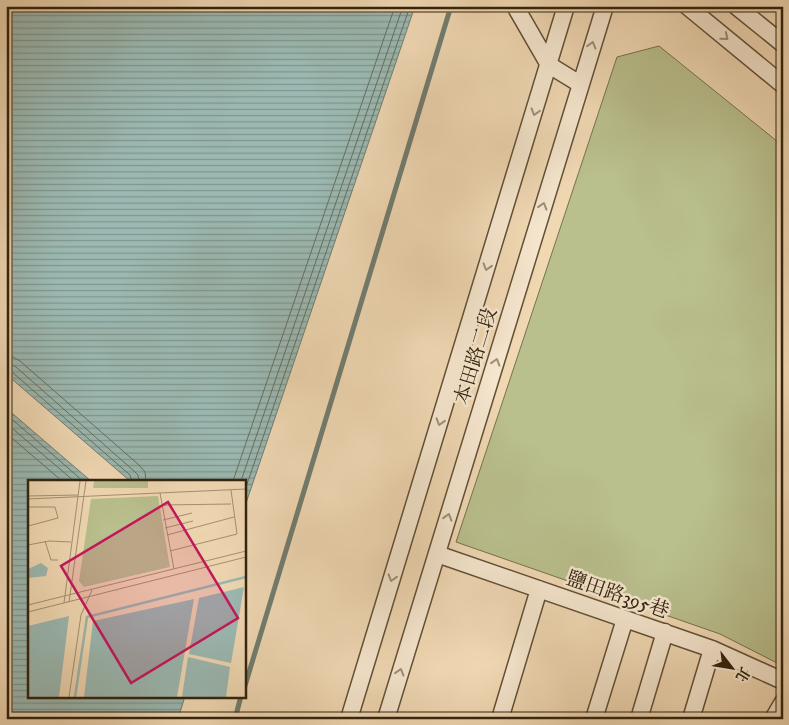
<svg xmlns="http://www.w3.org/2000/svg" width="789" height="725" viewBox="0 0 789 725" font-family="'IM FELL DW Pica','Noto Serif TC',serif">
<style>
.green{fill:#b9bf8d;stroke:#76714d}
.water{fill:url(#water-rules);stroke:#717d70}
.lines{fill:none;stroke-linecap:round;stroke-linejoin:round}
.shore{stroke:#666e60;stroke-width:1}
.stream{stroke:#717d70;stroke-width:5}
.minor-casing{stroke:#625036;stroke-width:19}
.minor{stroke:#f5e6ce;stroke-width:16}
.oneway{stroke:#9d8e77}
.labels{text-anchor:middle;stroke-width:5;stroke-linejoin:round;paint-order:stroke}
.street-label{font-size:20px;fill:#32230d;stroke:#f5e6ce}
.inset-river{fill:none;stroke:#9bb9b2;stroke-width:2.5}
.inset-road{fill:none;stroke:#a49071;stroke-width:1}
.view{fill:#c2185b;fill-opacity:0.15;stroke:#c2185b;stroke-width:2.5}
.inset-edge{fill:none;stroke:#32230d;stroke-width:2.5}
</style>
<defs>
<pattern id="water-rules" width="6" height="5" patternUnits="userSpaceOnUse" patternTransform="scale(1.25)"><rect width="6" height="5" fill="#9bb9b2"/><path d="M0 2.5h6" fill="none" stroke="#7f968f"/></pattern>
</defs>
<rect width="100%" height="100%" fill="#f0d8b3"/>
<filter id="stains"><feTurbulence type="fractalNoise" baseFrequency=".004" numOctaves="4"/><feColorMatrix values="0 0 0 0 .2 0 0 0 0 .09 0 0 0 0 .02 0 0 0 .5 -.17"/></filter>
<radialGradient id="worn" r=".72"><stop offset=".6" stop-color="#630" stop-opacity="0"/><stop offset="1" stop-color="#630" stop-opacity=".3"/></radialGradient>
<path class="green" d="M659,46L783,146V666L720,634L456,542L617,57Z"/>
<path class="water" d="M6,6H415L244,509V481H130L6,374Z
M6,408L91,481H29V696H185L178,719H6Z"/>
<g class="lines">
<path class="shore" d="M6,357H13L20,361L139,465L145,472L146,481
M6,364H11L16,367L134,471L138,475L139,481
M6,370L12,372L130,475L132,481
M6,414L83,481
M6,423L74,481
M6,433L62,481
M233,481L395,6
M241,481L403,6
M244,493L410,6"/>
<path class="stream" d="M244,689L451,6
M235,719L241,696"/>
<g class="minor-casing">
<path id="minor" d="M515,6L549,65L580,84
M687,6L783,85
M736,6L783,44
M437,554L712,649L783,681
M349,719L566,6
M386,719L605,6
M500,719L539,589
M594,719L625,619
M639,719L665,632
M691,719L712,649
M773,719L783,702"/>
</g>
<use href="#minor" class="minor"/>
</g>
<defs><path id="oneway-chevron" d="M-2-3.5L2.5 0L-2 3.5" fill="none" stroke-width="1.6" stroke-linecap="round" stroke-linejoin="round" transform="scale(1.25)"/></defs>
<g class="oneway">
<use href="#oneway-chevron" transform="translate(725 37) rotate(40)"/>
<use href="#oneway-chevron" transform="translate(592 45) rotate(-73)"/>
<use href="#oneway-chevron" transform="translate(535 112) rotate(107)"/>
<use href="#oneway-chevron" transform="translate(543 206) rotate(-73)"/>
<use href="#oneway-chevron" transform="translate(487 267) rotate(107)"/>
<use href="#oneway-chevron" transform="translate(496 362) rotate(-73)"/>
<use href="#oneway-chevron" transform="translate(440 422) rotate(107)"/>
<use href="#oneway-chevron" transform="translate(448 517) rotate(-73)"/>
<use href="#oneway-chevron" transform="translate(392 578) rotate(107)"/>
<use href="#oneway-chevron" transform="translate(400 672) rotate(-73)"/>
</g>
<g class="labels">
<g class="street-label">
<text transform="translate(475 356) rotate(-73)" y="7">本田路二段</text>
<text transform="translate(618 594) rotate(19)" y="7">鹽田路395巷</text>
</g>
</g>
<g transform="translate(28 480)">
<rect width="218" height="218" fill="#f0d8b3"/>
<path d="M66,1H120V8H65ZM130,16L142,87L56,107L51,101L63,19Z" fill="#b9bf8d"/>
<path d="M13,83L20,88L18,96L0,98V89ZM216,107L203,183L161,174L171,118ZM166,119L149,217H56L65,141ZM41,136L31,217H0V146ZM160,177L202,187L198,217H154Z" fill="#9bb9b2"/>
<path class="inset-river" d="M47,217L59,137L218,97"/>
<path class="inset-road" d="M132,13L146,89M0,16L50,15M0,19L218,9M134,25L203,24M0,27H27L30,38L0,46M135,40L164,33M137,48L165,41M139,55L206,37M17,61L23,80H30M0,65L21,61L43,62M142,71L209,54L203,10M41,122L58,1M36,123L52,1M0,125L218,71M0,132L218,77M41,217L53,135L64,110"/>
<path class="view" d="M140,22L210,138L103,203L33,86Z"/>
<rect width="218" height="218" class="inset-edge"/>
</g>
<rect width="789" height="725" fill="none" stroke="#f0d8b3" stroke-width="25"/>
<rect x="8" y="8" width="774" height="710" fill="none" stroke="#32230d" stroke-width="2.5"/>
<rect x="12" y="12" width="764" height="700" fill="none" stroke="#32230d"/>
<g transform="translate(732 668) rotate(121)" stroke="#f5e6ce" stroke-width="4" paint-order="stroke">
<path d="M0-4L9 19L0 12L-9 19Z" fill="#32230d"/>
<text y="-8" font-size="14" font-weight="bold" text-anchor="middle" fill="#32230d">北</text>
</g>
<rect width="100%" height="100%" filter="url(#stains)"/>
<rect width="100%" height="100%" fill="url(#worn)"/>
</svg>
